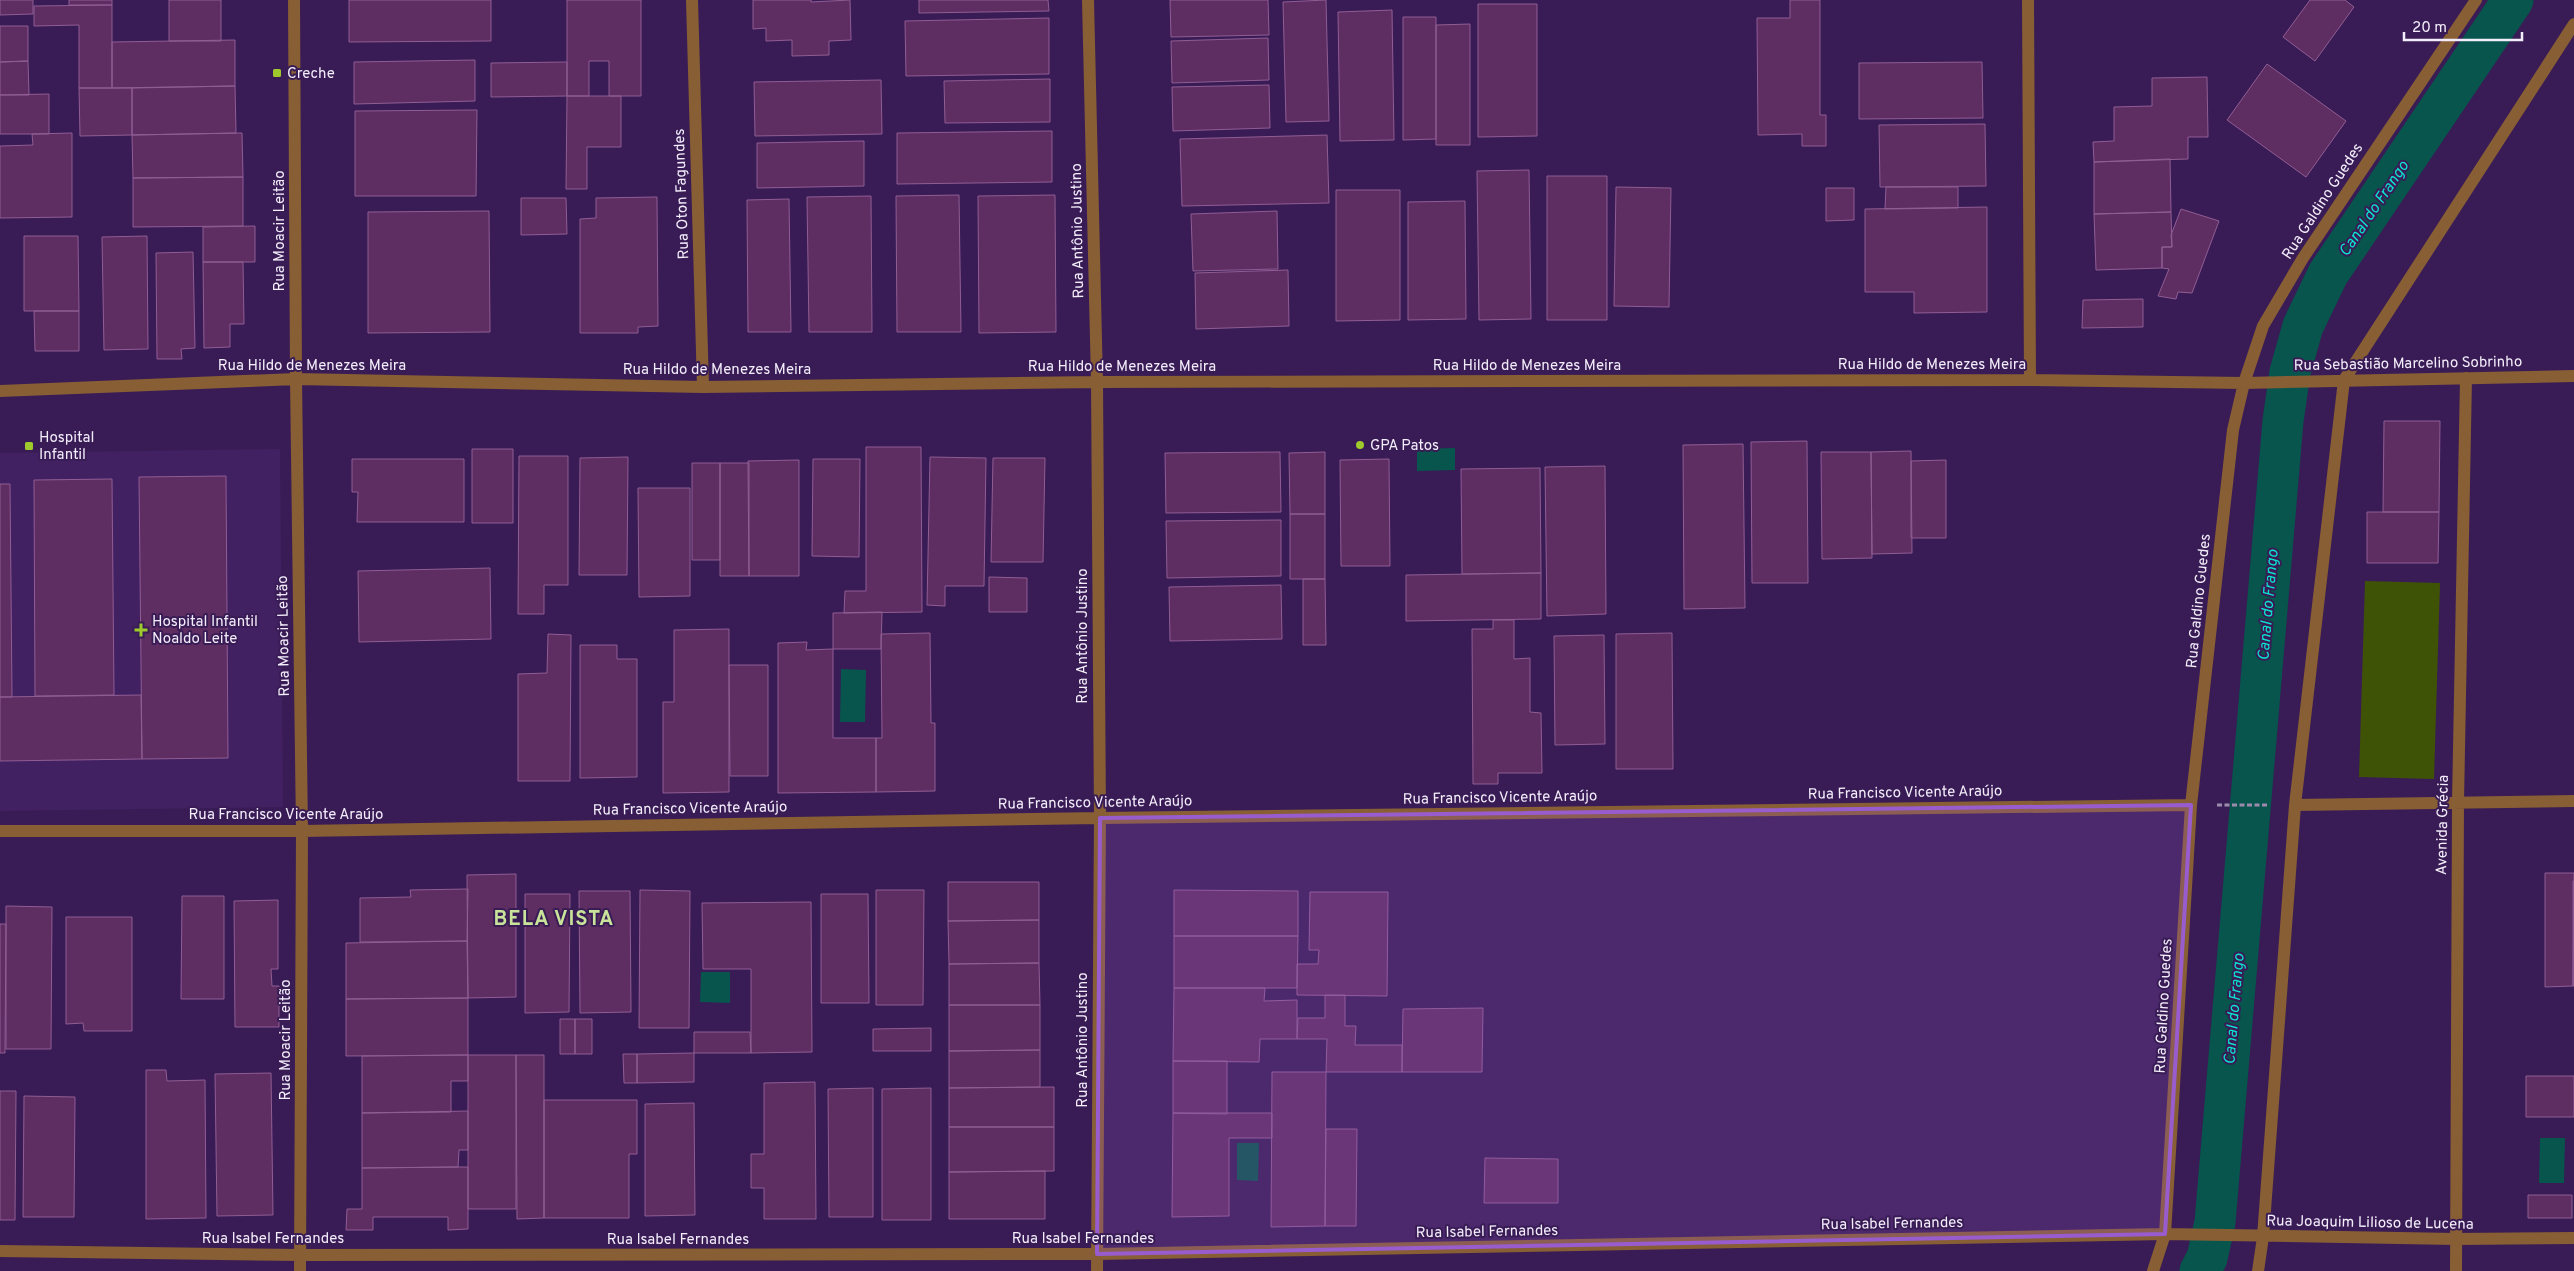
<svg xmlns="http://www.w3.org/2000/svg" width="2574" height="1271" viewBox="0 0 2574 1271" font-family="Overpass,sans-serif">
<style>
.built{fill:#422162}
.green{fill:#3f5307}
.water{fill:#07554d}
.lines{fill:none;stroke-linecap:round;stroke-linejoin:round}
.canal{stroke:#07554d;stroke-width:41}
.building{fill:#5e2e62;stroke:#905d94}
.path{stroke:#9c8bad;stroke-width:3;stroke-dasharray:5 2.5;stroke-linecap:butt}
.minor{stroke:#885e35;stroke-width:12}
.marked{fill:#995cce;fill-opacity:0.2;stroke:#995cce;stroke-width:4;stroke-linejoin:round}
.poi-dot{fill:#9fca2d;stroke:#391c55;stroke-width:2}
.labels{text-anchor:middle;stroke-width:4;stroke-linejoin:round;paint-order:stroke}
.poi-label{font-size:15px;fill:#f3edfb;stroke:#391c55;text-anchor:start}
.street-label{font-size:15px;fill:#f3edfb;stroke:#391c55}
.water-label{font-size:16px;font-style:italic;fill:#0be4d1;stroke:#391c55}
.district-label{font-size:20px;font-weight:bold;letter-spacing:1px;fill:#c9e39a;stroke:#391c55}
</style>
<rect width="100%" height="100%" fill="#391c55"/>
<path class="built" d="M280,449L283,807L0,811V453Z"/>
<path class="green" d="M2365,581L2440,583L2434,779L2359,777Z"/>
<path class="water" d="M1455,448V470L1417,471V449Z
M841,669L866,670L865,722H840Z
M701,972H730V1003L700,1002Z
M2540,1138H2565L2564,1183H2539Z
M1237,1143H1259L1258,1181L1237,1180Z"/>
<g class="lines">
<path class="canal" d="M2200,1271L2207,1258L2215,1222L2283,421L2290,372L2303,326L2328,274L2513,0"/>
</g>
<path class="building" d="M0,0H33V14L0,15Z
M69,0H112V5H69Z
M169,0H221V41H169Z
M349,0H491V41L349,42Z
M567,0H641V96H609V61H589V96H567Z
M753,0H811V2L850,0L851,40L829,41V55L792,56V40L766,41V28L753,29Z
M919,0H1048L1049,11L919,13Z
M1170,0H1268L1269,35L1171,37Z
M1326,0L1329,121L1286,122L1283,2Z
M1790,0H1820V115H1826V146H1802V134L1758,135L1757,18H1790Z
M2310,0H2345L2354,7L2315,61L2283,37Z
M1478,4H1537V136L1478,137Z
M112,5V88H79V25L34,26V6Z
M1392,10L1394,140L1340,141L1338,12Z
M1403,17H1436V139L1403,140Z
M1049,18V74L906,76L905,21Z
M1470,24V145H1436V25Z
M0,26H28V61L0,62Z
M1268,38L1269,80L1172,83L1171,41Z
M235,40V86L112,88V42Z
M475,60V101L354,104V62Z
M28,61L29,95H0V62Z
M567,62V96L491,97V63Z
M1982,62L1983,118L1859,119V63Z
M2267,64L2346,121L2306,177L2227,120Z
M2207,77L2208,137H2188V159L2094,162L2093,142L2114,141V107L2152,106V78Z
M1050,79V122L945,123L944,81Z
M881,80L882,134L755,136L754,82Z
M1269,85L1270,128L1173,131L1172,87Z
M235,86L236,133L132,135V88Z
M79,88H132V135L80,136Z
M49,94V134H0V95Z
M567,96H621V147H587V189H566Z
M477,110L476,196H355V111Z
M1985,124L1986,186L1880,187L1879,125Z
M1052,131V182L897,184V133Z
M72,133V217L0,218V146L33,145L32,134Z
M242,133L243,177L133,178L132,135Z
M1327,135L1329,203L1182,206L1180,139Z
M864,141V186L757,188V143Z
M2170,159L2171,212L2094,214V162Z
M1529,170L1531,319L1479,320L1477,171Z
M1547,176H1607V320H1547Z
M243,177V226L133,227V178Z
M1616,187L1671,188L1669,307L1614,306Z
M1886,187H1958V208L1885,209Z
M1826,188H1854V220L1826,221Z
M1336,190H1400V320L1336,321Z
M959,195L961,332H897L896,196Z
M1055,195L1056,332L979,333L978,196Z
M871,196L872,332H809L807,197Z
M657,197L658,326L638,327V333H580V219L596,218V198Z
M521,198H566L567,234L521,235Z
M789,199L791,332H748L747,200Z
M1465,201L1466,319L1408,320V202Z
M1987,207V312L1914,313V292H1865V209Z
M2181,209L2219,221L2192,293L2178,292L2176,299L2158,296L2169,269L2162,268V247H2172L2171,235Z
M489,211L490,332L368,333V212Z
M1277,211L1278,269L1193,271L1191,214Z
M2171,212L2172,247H2162V268L2096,270L2094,214Z
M255,226V262H203V227Z
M24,236H78L79,311H24Z
M147,236L148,349L104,350L102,237Z
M193,252L195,348L181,349L182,359H157L156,253Z
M203,262H243L244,324H230V347L204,348Z
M1288,270L1289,326L1196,329L1195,273Z
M2143,299V327L2082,328L2083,300Z
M34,311H79V351H35Z
M2384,421H2440L2439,512H2383Z
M1807,441L1808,583H1752L1751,442Z
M1743,444L1745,608L1684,609L1683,445Z
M866,447H921L922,612L844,613L845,591H866Z
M472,449H513V523H472Z
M1911,451L1912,553L1872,554L1871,452Z
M1280,452L1281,512L1166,513L1165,453Z
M1325,452V514H1290L1289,453Z
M1821,452H1871L1872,558L1822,559Z
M519,456H568V585H544V614H518Z
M628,457L627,575H579L580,458Z
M930,457L986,458L984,586H945V606L927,605Z
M993,458H1045L1043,562H991Z
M352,459H464V522H357L358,492H352Z
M813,459H860L859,557L812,556Z
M1389,459L1390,566H1341L1340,460Z
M799,460V576H749L748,461Z
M1946,460V538H1911V461Z
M692,463H720V560H692Z
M720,463H749V576H720Z
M1605,466L1606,614L1547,616L1545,467Z
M1540,468L1541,573L1462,574L1461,469Z
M226,476L228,758L142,759L139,477Z
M112,479L114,695L35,696L34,480Z
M0,484H10L12,697H0Z
M638,488H690V596L639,597Z
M2367,512H2439L2438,563H2367Z
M1290,514H1325V579H1290Z
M1281,520V576L1167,578L1166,521Z
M490,568L491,639L359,642L358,571Z
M1541,573V619L1406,621V575Z
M989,577L1027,578V612H989Z
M1303,579H1325L1326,645H1303Z
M1281,585L1282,639L1170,641L1169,587Z
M882,612L881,649H833V613Z
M1493,620H1514V659L1530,658V712L1541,713L1542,773H1498V784H1473L1472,629H1493Z
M729,629V792L663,793V702H674V630Z
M930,633L931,723H935V791L876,792V738H882L881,634Z
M1672,633L1673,769H1616V634Z
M548,634L571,635L570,781H518V674L547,673Z
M1604,635L1605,744L1555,745L1554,636Z
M807,642L806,650L833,649V738H876V792L778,793V643Z
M580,645H617V659H637V777L580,778Z
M729,665H768V776H730Z
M141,695L142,759L0,761V697Z
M2545,873H2574L2573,986L2545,987Z
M516,874V997L468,998L467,875Z
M2573,881H2574V986H2573Z
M948,882H1039V920L948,921Z
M468,889L467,941L360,942V898L411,897L410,890Z
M640,890L690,891L689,1028H639Z
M876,890H924L923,1005H876Z
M1174,890L1298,891V936H1174Z
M579,891H630L631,1012L580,1013Z
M1310,892H1388L1387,996L1297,995V964H1318L1319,950H1309Z
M525,894H570L569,1012L525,1013Z
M821,894H868L869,1003H821Z
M182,896H224V999H181Z
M278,900V969H271L272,986H279V1027H235L234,901Z
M811,902L812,1052L751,1053V969H703L702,903Z
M6,906L52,907L51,1049H6Z
M66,917H132V1031H84L83,1023L66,1024Z
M1039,920V963L949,964L948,921Z
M0,924H6L5,1053H0Z
M1174,936H1298L1297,988H1174Z
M467,941L468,998L346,999V943Z
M1039,963L1040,1005H949V964Z
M1174,988H1265L1264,1001L1297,1000V1039H1260L1259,1062L1173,1061Z
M1325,995H1345V1026H1356L1355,1045H1402V1072H1326L1327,1039H1297L1298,1018H1325Z
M468,998V1055L346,1056V999Z
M949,1005H1040V1050L949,1051Z
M1483,1008L1482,1072H1402L1403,1009Z
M560,1019H575V1054H560Z
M575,1019H592V1054H575Z
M931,1028V1051H873V1029Z
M694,1032H750L751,1053H694Z
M1040,1050V1087L949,1088V1051Z
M694,1053V1082L637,1083V1054Z
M623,1054H637V1083H624Z
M468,1055H516V1209H468Z
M468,1055V1081H451V1112L362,1113V1056Z
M516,1055H544V1218L517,1219Z
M1173,1061H1227V1114L1173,1113Z
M146,1070H166L167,1081L205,1080L206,1218L146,1219Z
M1272,1072H1326L1325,1226L1271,1227Z
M271,1073L273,1215L217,1216L215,1074Z
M2526,1076H2574V1117H2526Z
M815,1082L816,1219H764V1188H751V1154H764V1083Z
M1054,1087V1127H949V1088Z
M873,1088V1217H829L828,1089Z
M931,1088V1220H882V1089Z
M0,1091H16L15,1220H0Z
M24,1096L75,1097L74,1217H23Z
M544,1100H637V1154H629V1218H544Z
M694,1103L695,1215L645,1216V1104Z
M468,1111V1150H459L458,1167L362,1168V1113Z
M1173,1113H1272V1138H1229V1216L1172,1217Z
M949,1127H1054V1171L949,1172Z
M1326,1129H1357L1356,1226H1325Z
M1485,1158L1558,1159V1203H1484Z
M458,1167H468V1229L448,1230V1217H373V1230H346L347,1209H362V1168Z
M1045,1171V1219H949V1172Z
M2528,1195H2572V1218H2528Z"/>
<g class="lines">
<path class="path" d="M2217,805H2268"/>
<path class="minor" d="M294,0L296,379L302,831L300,1271
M692,0L703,387
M1088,0L1097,382L1100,818L1097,1271
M2028,0L2030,380
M0,391L296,379L703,387L1097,382L2030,380L2244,383L2574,376
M2295,805L2574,801
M0,831H302L1100,818L2191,805
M0,1251L300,1255L1097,1254L2165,1234L2455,1239L2574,1238
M2153,1271L2165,1234L2191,805L2233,430L2244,383L2263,326L2303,258L2476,0
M2258,1271L2263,1237L2295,805L2344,380L2574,24
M2456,1271L2458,802L2466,378"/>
</g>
<path class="marked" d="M2191,805L2165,1234L1097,1254L1100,818Z"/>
<g class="poi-dot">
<rect x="272" y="68" width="10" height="10" rx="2.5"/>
<circle cx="1360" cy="445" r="5"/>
<rect x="24" y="441" width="10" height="10" rx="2.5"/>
<path d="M138.5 622.5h5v5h5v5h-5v5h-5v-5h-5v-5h5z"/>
</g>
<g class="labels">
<g class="poi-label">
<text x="287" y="78">Creche</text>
<text x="39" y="442">Hospital<tspan x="39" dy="17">Infantil</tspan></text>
<text x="1370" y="450">GPA Patos</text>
<text x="152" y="626">Hospital Infantil<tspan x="152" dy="17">Noaldo Leite</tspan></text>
</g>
<g class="street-label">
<text transform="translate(681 194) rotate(-92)" y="5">Rua Oton Fagundes</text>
<text transform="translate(2322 201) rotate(-57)" y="5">Rua Galdino Guedes</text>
<text transform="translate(279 231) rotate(-90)" y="5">Rua Moacir Leitão</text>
<text transform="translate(1077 231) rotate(-91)" y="5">Rua Antônio Justino</text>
<text transform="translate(2408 363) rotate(-1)" y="5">Rua Sebastião Marcelino Sobrinho</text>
<text x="1932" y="369">Rua Hildo de Menezes Meira</text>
<text x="312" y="370">Rua Hildo de Menezes Meira</text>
<text x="1527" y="370">Rua Hildo de Menezes Meira</text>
<text x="1122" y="371">Rua Hildo de Menezes Meira</text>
<text x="717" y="374">Rua Hildo de Menezes Meira</text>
<text transform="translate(2198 601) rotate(-84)" y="5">Rua Galdino Guedes</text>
<text transform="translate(283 636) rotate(-91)" y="5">Rua Moacir Leitão</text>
<text transform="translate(1082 636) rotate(-90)" y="5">Rua Antônio Justino</text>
<text transform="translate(1905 792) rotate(-1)" y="5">Rua Francisco Vicente Araújo</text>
<text transform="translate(1500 797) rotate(-1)" y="5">Rua Francisco Vicente Araújo</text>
<text transform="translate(1095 802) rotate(-1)" y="5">Rua Francisco Vicente Araújo</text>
<text transform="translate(690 808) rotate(-1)" y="5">Rua Francisco Vicente Araújo</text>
<text x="286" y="819">Rua Francisco Vicente Araújo</text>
<text transform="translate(2442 825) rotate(-89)" y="5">Avenida Grécia</text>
<text transform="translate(2163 1006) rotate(-87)" y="5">Rua Galdino Guedes</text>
<text transform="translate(285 1040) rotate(-90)" y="5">Rua Moacir Leitão</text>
<text transform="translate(1082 1040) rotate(-90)" y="5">Rua Antônio Justino</text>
<text transform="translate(2370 1222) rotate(1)" y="5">Rua Joaquim Lilioso de Lucena</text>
<text transform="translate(1892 1223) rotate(-1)" y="5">Rua Isabel Fernandes</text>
<text transform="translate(1487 1231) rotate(-1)" y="5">Rua Isabel Fernandes</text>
<text x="273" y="1243">Rua Isabel Fernandes</text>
<text x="1083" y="1243">Rua Isabel Fernandes</text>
<text x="678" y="1244">Rua Isabel Fernandes</text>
</g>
<g class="water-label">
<text transform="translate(2373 208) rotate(-56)" y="6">Canal do Frango</text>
<text transform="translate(2267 605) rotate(-85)" y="6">Canal do Frango</text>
<text transform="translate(2233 1009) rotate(-85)" y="6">Canal do Frango</text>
</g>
<g class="district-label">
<text x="554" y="925">BELA VISTA</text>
</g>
</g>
<path d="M2404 32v8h118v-8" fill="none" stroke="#f3edfb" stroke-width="2.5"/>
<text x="2412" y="32" font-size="15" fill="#f3edfb" stroke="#391c55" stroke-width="4" paint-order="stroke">20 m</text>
</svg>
